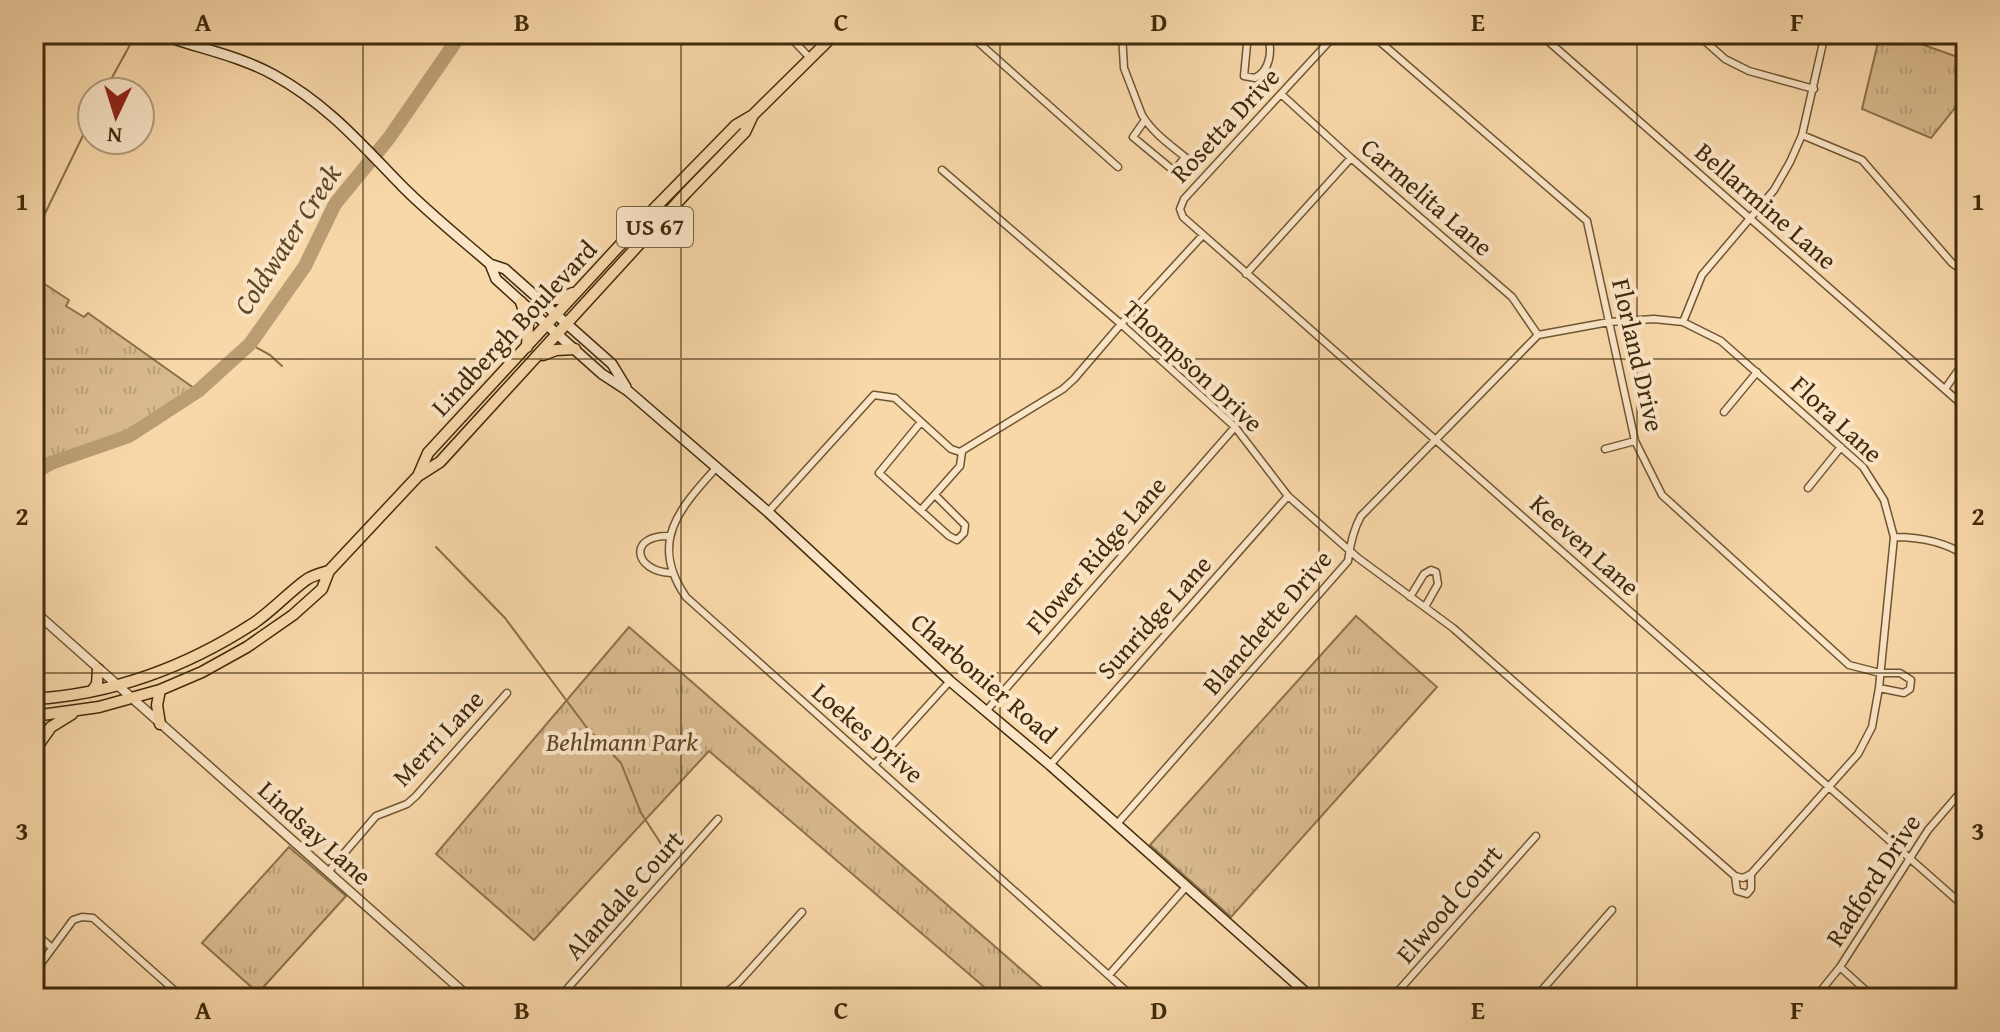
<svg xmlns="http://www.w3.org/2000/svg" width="2000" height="1032" viewBox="0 0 2000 1032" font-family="'Gentium Book Plus',serif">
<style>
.grass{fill:url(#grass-tufts);stroke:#8d724c;stroke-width:2}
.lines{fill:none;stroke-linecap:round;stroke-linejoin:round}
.stream{stroke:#8a6f49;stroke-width:2}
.river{stroke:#ba9d73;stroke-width:14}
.minor-casing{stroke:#6f5632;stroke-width:9}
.tertiary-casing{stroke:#6f5632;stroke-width:11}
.secondary-casing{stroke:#412b0b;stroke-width:12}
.primary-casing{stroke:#412b0b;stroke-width:13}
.minor{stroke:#fae5c7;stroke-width:6}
.tertiary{stroke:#fae5c7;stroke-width:8}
.secondary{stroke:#fae5c7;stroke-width:9}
.primary{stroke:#f8d7a9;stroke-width:10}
.grid{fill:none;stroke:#412b0b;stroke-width:2;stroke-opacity:0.55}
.labels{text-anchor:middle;stroke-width:8;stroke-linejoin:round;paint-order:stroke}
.shield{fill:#fae5c7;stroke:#786343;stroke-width:2}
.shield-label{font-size:24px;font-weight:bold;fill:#412b0b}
.street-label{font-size:26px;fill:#412b0b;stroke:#fae5c7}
.park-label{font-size:26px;font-style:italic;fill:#5f4825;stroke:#fae5c7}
.water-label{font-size:28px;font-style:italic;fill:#5f4825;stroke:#fae5c7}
.neatline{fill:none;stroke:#412b0b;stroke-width:3}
.grid-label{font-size:26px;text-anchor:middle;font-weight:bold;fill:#412b0b}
</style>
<defs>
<pattern id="grass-tufts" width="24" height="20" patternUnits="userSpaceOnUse" patternTransform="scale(2)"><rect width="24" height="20" fill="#d9ba8e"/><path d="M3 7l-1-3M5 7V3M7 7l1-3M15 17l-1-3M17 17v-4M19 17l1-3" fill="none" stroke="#bba079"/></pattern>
</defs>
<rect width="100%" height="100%" fill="#f8d7a9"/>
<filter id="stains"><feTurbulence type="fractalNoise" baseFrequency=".0025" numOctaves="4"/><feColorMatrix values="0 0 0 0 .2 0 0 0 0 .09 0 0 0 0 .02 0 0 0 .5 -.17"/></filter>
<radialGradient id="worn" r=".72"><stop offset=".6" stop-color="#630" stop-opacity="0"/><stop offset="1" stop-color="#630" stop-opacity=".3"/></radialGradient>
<path class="grass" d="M1880,34H1893L1966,60V94L1931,138L1862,109Z
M34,277L69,300L66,306L84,317L88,313L198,391L129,436L51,463L34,473Z
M1356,616L1437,687L1231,917L1150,845Z
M629,627L1054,998H997L709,751L534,940L436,854Z
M289,847L346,896L258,993L202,943Z"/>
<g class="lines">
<path class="stream" d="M104,92L136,34
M34,236L92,117
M250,344L270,355L282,366
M436,547L505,618L587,728L621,763L641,813L669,856"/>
<path class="river" d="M34,473L51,463L129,436L198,391L250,344L305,266L335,204L389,138L461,34"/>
<g class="minor-casing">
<path id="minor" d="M787,34L811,59
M969,34L1118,167
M1122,34L1124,68L1142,115C1153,133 1169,144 1185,157L1174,171L1133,137L1145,120
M1248,34L1244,76L1255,78C1271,70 1272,50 1268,34
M1336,34L1184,199L1180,209L1183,217L1966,908
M1371,34L1587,221L1635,441L1662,495L1849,665L1880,673H1900L1911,680L1910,689L1904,693L1879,688
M1540,34L1966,408
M1697,34L1725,59L1749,71L1814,89
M34,41L39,34
M1281,94L1351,158L1512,297L1538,335
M1802,135L1862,160L1952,263L1966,273
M942,170L1121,324L1235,427L1288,496L1349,550L1358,558L1453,628L1735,876L1743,878L1751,874L1858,754L1872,727L1879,688L1894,537L1884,500L1863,467L1721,341L1683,322L1654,319L1609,322L1538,335L1361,516C1353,530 1350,545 1348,561L1116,825
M1246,274L1351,158
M1683,322L1702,275L1774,190L1790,162L1802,135L1825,34
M1945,389L1966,359
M1724,412L1757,372
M921,422L879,473L949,536L957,540L964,533L965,525L935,495
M1605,449L1635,441
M716,468C678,510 649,543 686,597L1134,998
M1808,488L1841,447
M921,510L960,466L962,452
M768,512L874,395L895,398L951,449L960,452L1063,389L1074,379L1121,324L1203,235
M669,536C628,535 633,571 671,573
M1894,537C1920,537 1944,541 1966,556
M1410,597L1424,574L1431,570L1436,572L1438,584L1425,607
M987,710L1235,427
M874,765L950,681
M1050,765L1288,496
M328,872L376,816L407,804L416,796L507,693
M1735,876L1737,891L1747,894L1751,889V874
M34,932L52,948
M1840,967L1874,998
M34,973L73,920L82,917L93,918L183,998
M1109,975L1186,887
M559,998L718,819
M719,998L738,983L802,912
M1392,998L1536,836
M1535,998L1612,910
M1682,998L1693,993L1708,998
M1815,998L1840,967L1928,830L1966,786"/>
</g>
<g class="tertiary-casing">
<path id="tertiary" d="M34,611L470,998"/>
</g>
<g class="secondary-casing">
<path id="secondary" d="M159,34C197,48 238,55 274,75C328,105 361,144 403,187C430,214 461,239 490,264L505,269L612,364L626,387
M490,264L496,279L538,317L602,374L628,391L768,512L950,681L1050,765L1312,998"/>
</g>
<g class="primary-casing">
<path id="primary" d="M539,299H558L573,293
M521,302L528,324L527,347
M543,355L556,350L575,349
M418,476L428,453L645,218L736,125L753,115L835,34
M92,691L97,684L98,669
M34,699C113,694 188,666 254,623C273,610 288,593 306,580C313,575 322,573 329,571
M34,716L99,707L160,690L202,672L247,647L293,615L322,589L329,571L358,540L418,476L440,462L686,193L745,132L753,115
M160,724L157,705L160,690
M34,751L51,727L72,714"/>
</g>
<use href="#minor" class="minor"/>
<use href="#tertiary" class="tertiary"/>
<use href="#secondary" class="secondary"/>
<use href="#primary" class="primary"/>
</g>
<path class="grid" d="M363,34V998M681,34V998M1000,34V998M1319,34V998M1637,34V998M34,359H1966M34,673H1966"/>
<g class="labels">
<rect class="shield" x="617" y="207" width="76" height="40" rx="6"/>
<g class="shield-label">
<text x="655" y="235">US 67</text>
</g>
<g class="street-label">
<text transform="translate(1225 125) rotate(-47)" y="9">Rosetta Drive</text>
<text transform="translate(1427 197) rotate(41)" y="9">Carmelita Lane</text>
<text transform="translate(1766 206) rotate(41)" y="9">Bellarmine Lane</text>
<text transform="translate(514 328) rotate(-47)" y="9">Lindbergh Boulevard</text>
<text transform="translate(1638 355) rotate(77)" y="9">Florland Drive</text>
<text transform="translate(1193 366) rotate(43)" y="9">Thompson Drive</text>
<text transform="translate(1837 419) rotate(43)" y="9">Flora Lane</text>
<text transform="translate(1585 545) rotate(42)" y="9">Keeven Lane</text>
<text transform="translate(1096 555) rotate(-49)" y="9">Flower Ridge Lane</text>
<text transform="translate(1154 617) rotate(-48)" y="9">Sunridge Lane</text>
<text transform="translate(1267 622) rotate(-49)" y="9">Blanchette Drive</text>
<text transform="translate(984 678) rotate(41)" y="9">Charbonier Road</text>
<text transform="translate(868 733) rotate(41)" y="9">Loekes Drive</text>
<text transform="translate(438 738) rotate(-47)" y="9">Merri Lane</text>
<text transform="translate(315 833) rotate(42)" y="9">Lindsay Lane</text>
<text transform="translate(1873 880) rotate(-57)" y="9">Radford Drive</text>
<text transform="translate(624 895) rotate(-48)" y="9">Alandale Court</text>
<text transform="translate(1449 904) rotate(-49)" y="9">Elwood Court</text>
</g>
<g class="park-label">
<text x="622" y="751">Behlmann Park</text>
</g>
<g class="water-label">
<text transform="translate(287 239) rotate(-57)" y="10">Coldwater Creek</text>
</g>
</g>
<rect width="2000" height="1032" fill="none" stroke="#f8d7a9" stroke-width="88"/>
<g transform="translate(116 116) rotate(184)"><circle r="38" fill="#fae5c7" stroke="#b09b7c" stroke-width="2"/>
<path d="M0-6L14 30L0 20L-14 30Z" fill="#8f2418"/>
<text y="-12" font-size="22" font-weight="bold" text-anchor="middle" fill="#412b0b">N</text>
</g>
<rect x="44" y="44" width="1912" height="944" class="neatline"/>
<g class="grid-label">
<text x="203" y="31">A</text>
<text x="522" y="31">B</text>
<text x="841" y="31">C</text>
<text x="1159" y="31">D</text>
<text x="1478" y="31">E</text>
<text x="1797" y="31">F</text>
<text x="22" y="210">1</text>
<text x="1978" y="210">1</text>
<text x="22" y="525">2</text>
<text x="1978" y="525">2</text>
<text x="22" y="840">3</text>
<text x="1978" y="840">3</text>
<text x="203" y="1019">A</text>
<text x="522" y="1019">B</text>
<text x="841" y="1019">C</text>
<text x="1159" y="1019">D</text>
<text x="1478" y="1019">E</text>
<text x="1797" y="1019">F</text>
</g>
<rect width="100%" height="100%" filter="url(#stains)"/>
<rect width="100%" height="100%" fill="url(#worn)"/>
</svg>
